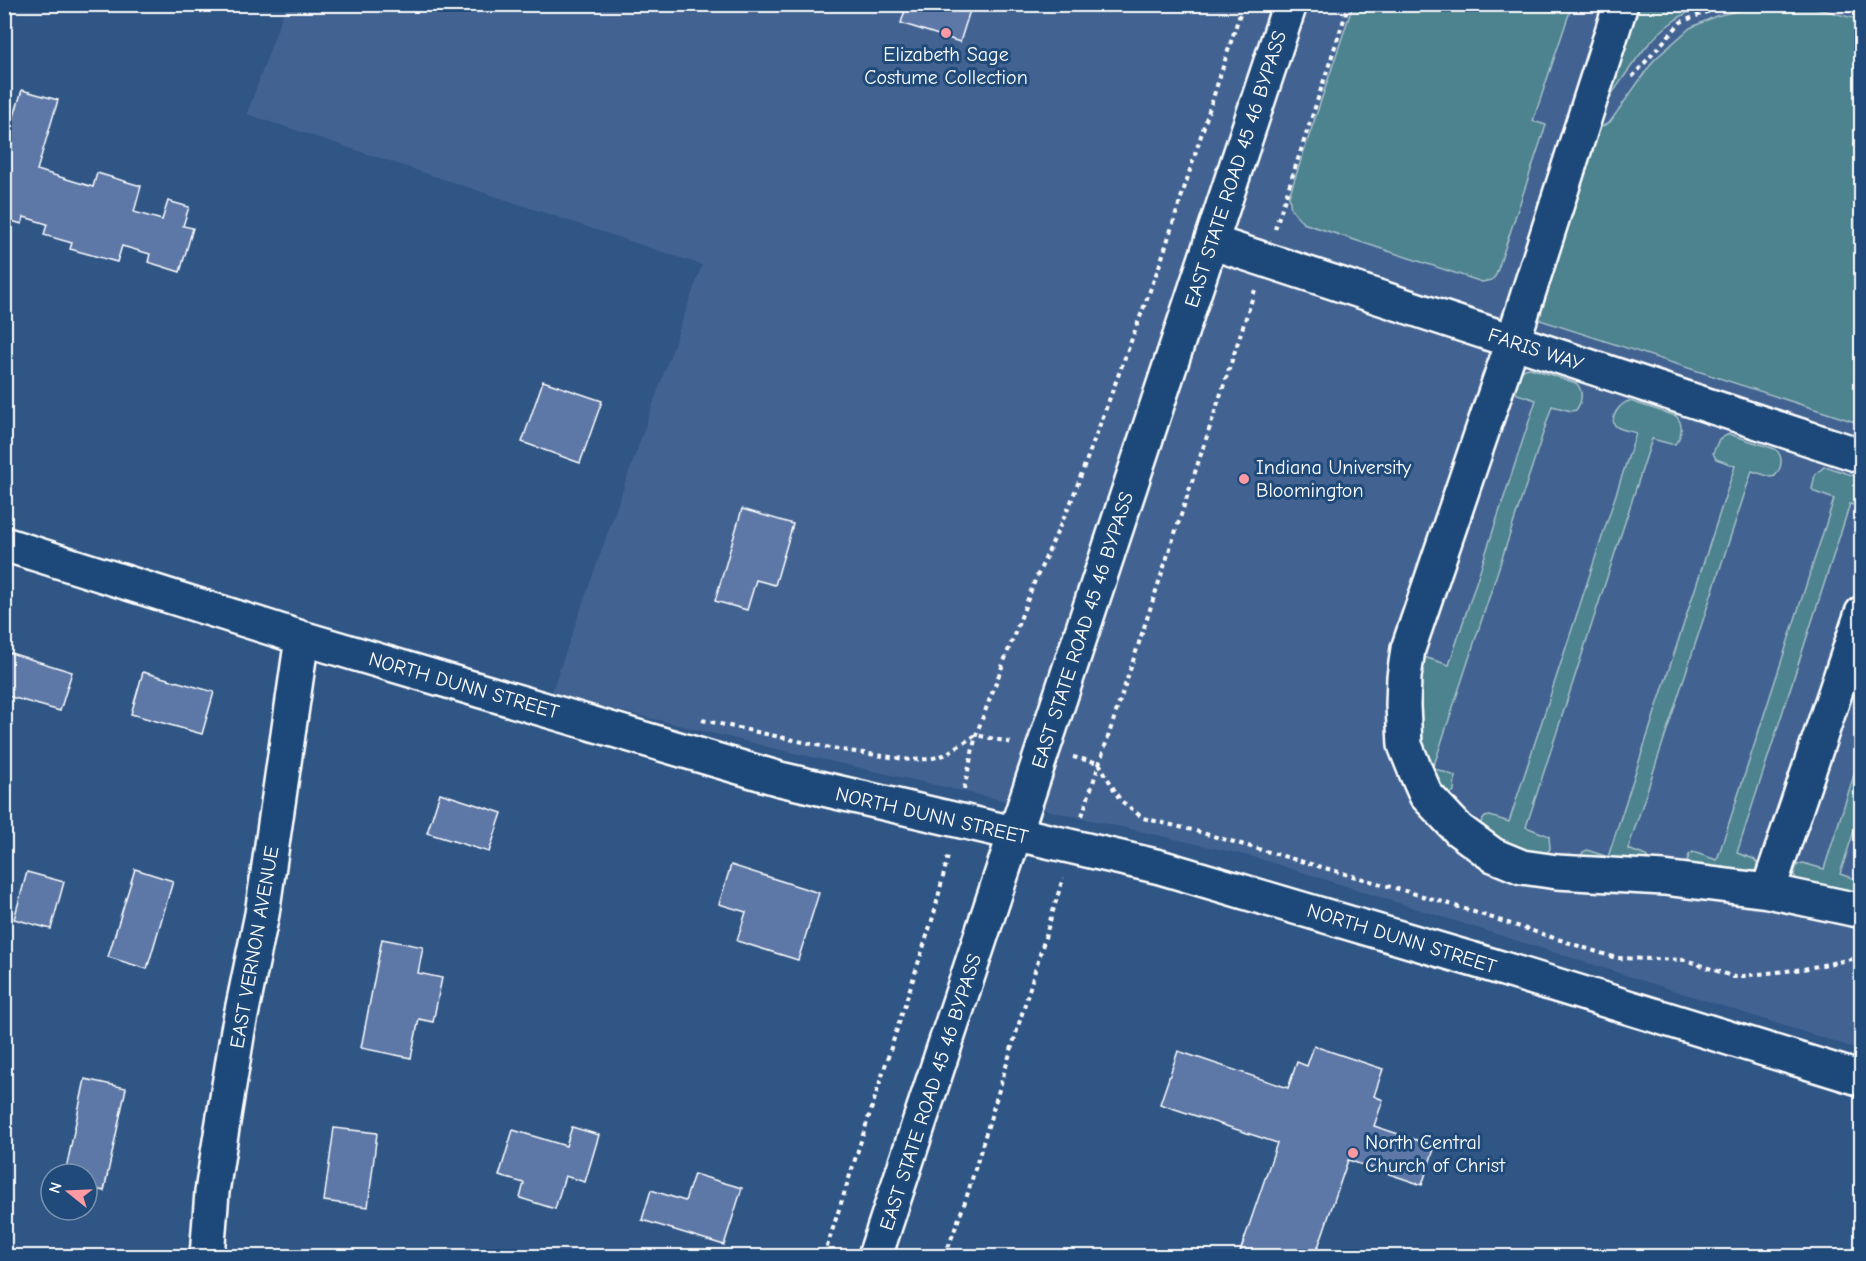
<svg xmlns="http://www.w3.org/2000/svg" width="1866" height="1261" viewBox="0 0 1866 1261" font-family="'Comic Neue',sans-serif">
<style>
.built{fill:#426392}
.green{fill:#4e828f;stroke:#a6c0c7;stroke-width:1.5}
.building{fill:#5d78a7;stroke:#fff;stroke-width:1.5}
.lines{fill:none;stroke-linecap:round;stroke-linejoin:round}
.minor-casing{stroke:#fff;stroke-width:38}
.highway-casing{stroke:#fff;stroke-width:38}
.path{stroke:#fff;stroke-width:4;stroke-dasharray:4.5 4.5;stroke-linecap:butt}
.minor{stroke:#1f4a7a;stroke-width:33}
.highway{stroke:#1f4a7a;stroke-width:33}
.poi-dot{fill:#ff9aa2;stroke:#1f4a7a;stroke-width:2}
.labels{text-anchor:middle;stroke-width:6;stroke-linejoin:round;paint-order:stroke}
.poi-label{font-size:20px;fill:#fff;stroke:#1f4a7a;text-anchor:start}
.street-label{font-size:20px;fill:#fff;stroke:#1f4a7a}
</style>
<rect width="100%" height="100%" fill="#305686"/>
<filter id="ink" filterUnits="userSpaceOnUse"><feTurbulence type="fractalNoise" baseFrequency=".0167" numOctaves="2"/><feDisplacementMap in="SourceGraphic" scale="12" xChannelSelector="R" yChannelSelector="G"/><feConvolveMatrix kernelMatrix="1 2 1 2 8 2 1 2 1" color-interpolation-filters="sRGB"/></filter>
<g filter="url(#ink)">
<path class="built" d="M286,5H1861V1050L1254,857L781,750L551,694L702,265L247,114Z"/>
<path class="green" d="M1766,4L1803,5L1861,20V424L1540,320L1537,302L1593,132L1610,122L1654,60L1690,28L1716,16Z
M1353,5H1572L1533,121L1546,125L1496,275L1492,280L1482,282L1303,223L1291,209L1289,196Z
M1635,5H1703C1694,10 1683,14 1674,21C1642,43 1625,79 1601,108Z
M1530,368L1576,383C1584,391 1582,402 1576,410L1571,411L1552,406L1433,768L1455,776L1454,791L1448,796L1443,795C1437,783 1430,772 1425,761C1413,730 1414,688 1424,657L1449,665L1536,400L1517,394L1514,387C1517,378 1519,369 1530,368Z
M1630,401L1676,416C1684,424 1682,436 1675,444H1671L1652,439L1526,827L1549,836L1550,849L1546,854L1524,856L1479,828L1481,822L1485,817L1490,816L1509,822L1636,433C1630,431 1622,430 1617,427C1607,420 1620,402 1630,401Z
M1729,434L1775,449C1784,456 1782,468 1775,476L1771,477L1752,471L1628,849L1646,856L1651,862L1580,860V857L1583,852L1587,850L1608,857L1735,466L1716,459L1713,453L1719,439Z
M1824,467H1828L1861,478V507L1850,504L1737,853L1754,859L1757,863L1756,871L1690,867L1687,862L1689,855L1693,852L1717,860L1834,499L1815,492L1812,489L1815,475Z
M1861,753V809L1840,874L1858,880L1861,886L1860,890L1854,891L1797,880L1794,875C1795,869 1796,864 1803,863L1824,869Z"/>
<path class="building" d="M907,4H972L960,42L901,23Z
M22,90L58,100L37,170L93,187L97,173L141,186L134,212L162,220L168,201L189,207L183,226L193,228L180,272L148,262L150,254L122,246L117,262L70,249L72,243L44,235L47,224L24,217L22,224L4,219V149Z
M543,381L602,401L580,463L522,442Z
M742,509L793,524L775,585L756,580L747,610L715,601Z
M4,651L72,672L60,711L4,695Z
M143,672L214,692L202,734L131,714Z
M440,793L502,813L489,852L427,833Z
M731,865L819,893L798,960L737,941L746,912L719,904Z
M135,869L173,881L147,969L108,957Z
M27,872L64,882L51,929L14,919Z
M382,939L423,947L418,973L442,978L433,1022L419,1019L411,1058L361,1048Z
M1314,1046L1383,1069L1374,1096L1383,1100L1374,1126L1435,1146L1422,1185L1348,1160L1315,1256H1252L1240,1252L1277,1143L1160,1104L1178,1051L1288,1088L1297,1062L1307,1066Z
M85,1079L126,1088L104,1191L87,1187V1174H65Z
M572,1127L599,1135L585,1182L565,1176L555,1209L520,1198L524,1183L499,1176L513,1130L566,1146Z
M334,1128L377,1133L368,1207L324,1201Z
M694,1174L742,1188L724,1245L642,1220L651,1190L685,1201Z"/>
<g class="lines">
<g class="minor-casing">
<path id="minor" d="M1621,4L1513,341L1408,649L1404,677L1403,705L1405,745L1415,770L1426,795L1459,830L1493,855L1522,867L1557,872L1664,878L1768,891L1862,911
M1211,242L1862,456
M4,544L302,638L780,779L1160,867L1481,962L1862,1079
M1768,891L1862,613
M207,1256L212,1192L218,1153L238,1030L262,914L302,638"/>
</g>
<g class="highway-casing">
<path id="highway" d="M875,1256L1290,4"/>
</g>
<path class="path" d="M1820,4L1862,14
M1632,77L1681,22L1727,4
M1275,229L1349,4
M702,720L835,749L911,760L930,759L944,755L976,735L1013,743
M1073,757L1099,763L1120,800L1143,818L1192,830L1440,901L1616,958L1686,960L1734,977L1803,969L1862,957
M964,789L976,735L1034,583L1071,502L1161,261L1243,4
M1082,816L1255,290
M824,1256L934,914L949,852
M945,1256L966,1199L1063,878"/>
<use href="#minor" class="minor"/>
<use href="#highway" class="highway"/>
</g>
</g>
<g class="poi-dot">
<circle cx="946" cy="33" r="6"/>
<circle cx="1244" cy="479" r="6"/>
<circle cx="1353" cy="1153" r="6"/>
</g>
<g class="labels">
<g class="poi-label">
<text x="946" y="61" text-anchor="middle">Elizabeth Sage<tspan x="946" dy="23">Costume Collection</tspan></text>
<text x="1256" y="474">Indiana University<tspan x="1256" dy="23">Bloomington</tspan></text>
<text x="1365" y="1149">North Central<tspan x="1365" dy="23">Church of Christ</tspan></text>
</g>
<g class="street-label">
<text transform="translate(1235 169) rotate(-72)" y="7">EAST STATE ROAD 45 46 BYPASS</text>
<text transform="translate(1536 349) rotate(18)" y="7">FARIS WAY</text>
<text transform="translate(1082 630) rotate(-72)" y="7">EAST STATE ROAD 45 46 BYPASS</text>
<text transform="translate(464 685) rotate(16)" y="7">NORTH DUNN STREET</text>
<text transform="translate(932 815) rotate(13)" y="7">NORTH DUNN STREET</text>
<text transform="translate(1402 938) rotate(17)" y="7">NORTH DUNN STREET</text>
<text transform="translate(254 947) rotate(-80)" y="7">EAST VERNON AVENUE</text>
<text transform="translate(930 1092) rotate(-72)" y="7">EAST STATE ROAD 45 46 BYPASS</text>
</g>
</g>
<rect width="1866" height="1261" fill="none" stroke="#1f4a7a" stroke-width="24"/>
<rect x="12" y="12" width="1842" height="1237" fill="none" stroke="#fff" stroke-width="2" filter="url(#ink)"/>
<g transform="translate(69 1192) rotate(288)"><circle r="28" fill="#1f4a7a" stroke="#7992af" stroke-width="1.5"/>
<path d="M0-4.5L10 22L0 15L-10 22Z" fill="#ff9aa2"/>
<text y="-9" font-size="16" font-weight="bold" text-anchor="middle" fill="#ffffff">N</text>
</g>
</svg>
